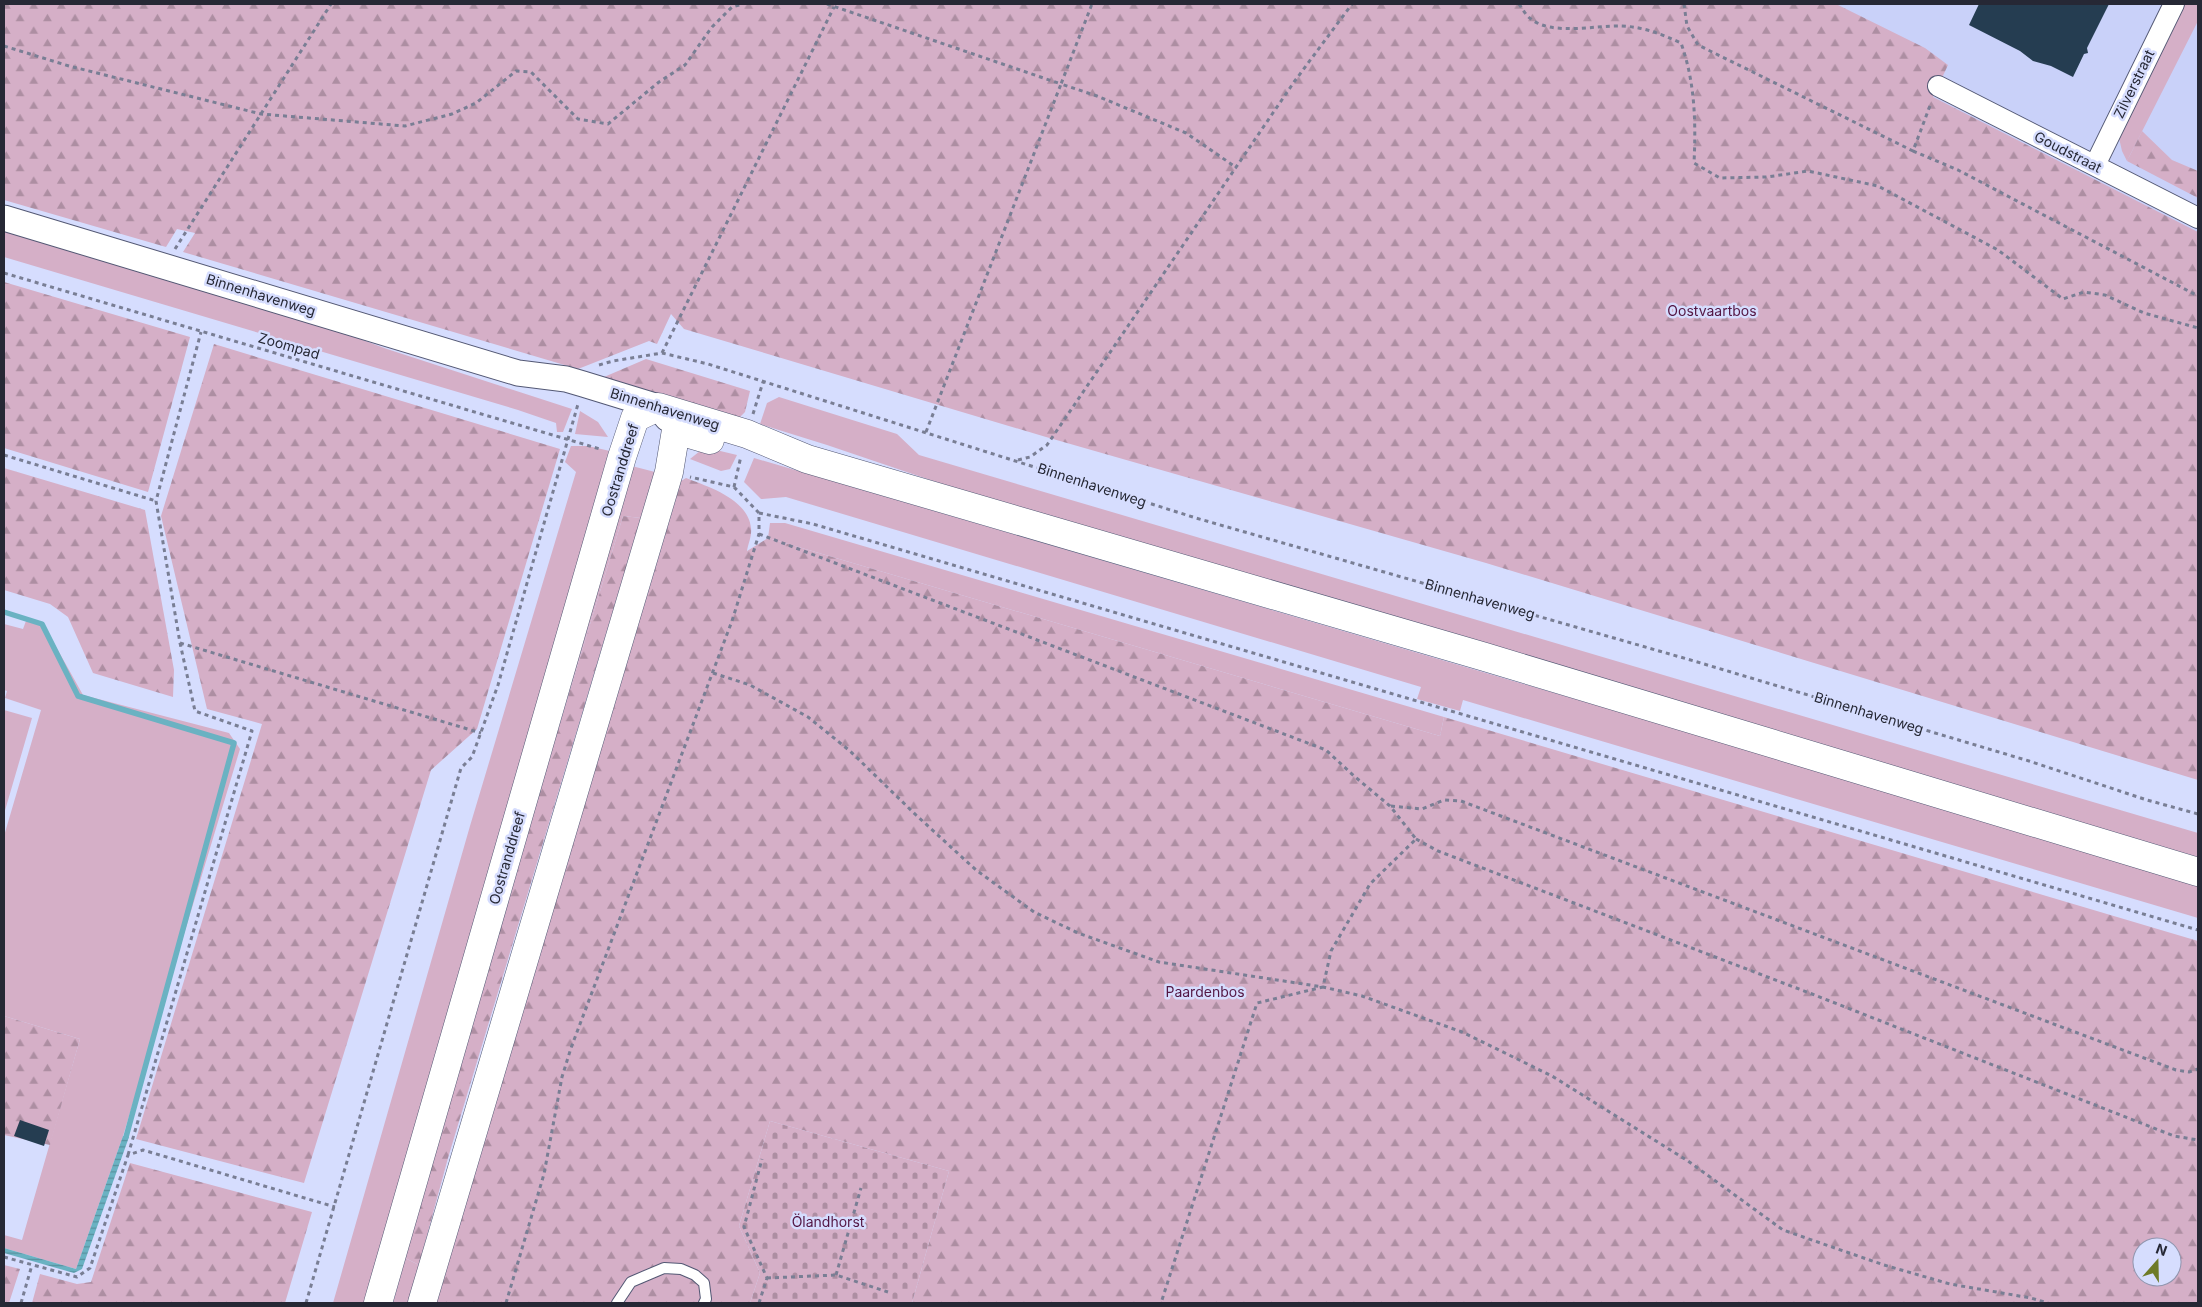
<svg xmlns="http://www.w3.org/2000/svg" width="2202" height="1307" viewBox="0 0 2202 1307" font-family="Inter,sans-serif">
<style>
.built{fill:#c9d1f9}
.grass{fill:#d5afc7}
.forest{fill:url(#forest-firs);fill-rule:evenodd}
.cemetery{fill:url(#cemetery-stones)}
.water{fill:url(#water-rules)}
.lines{fill:none;stroke-linecap:round;stroke-linejoin:round}
.stream{stroke:#6ab2c2;stroke-width:5.5}
.building{fill:#253d51}
.service-casing{stroke:#535874;stroke-width:12}
.minor-casing{stroke:#535874;stroke-width:22}
.tertiary-casing{stroke:#535874;stroke-width:27}
.secondary-casing{stroke:#535874;stroke-width:29}
.path{stroke:#797e94;stroke-width:3;stroke-dasharray:4 4;stroke-linecap:butt}
.service{stroke:#fff;stroke-width:10}
.minor{stroke:#fff;stroke-width:20}
.tertiary{stroke:#fff;stroke-width:25}
.secondary{stroke:#fff;stroke-width:28}
.labels{text-anchor:middle;stroke-width:5;stroke-linejoin:round;paint-order:stroke}
.street-label{font-size:14px;fill:#262835;stroke:#d6ddfe}
.park-label{font-size:14px;fill:#531643;stroke:#d6ddfe}
</style>
<defs>
<pattern id="forest-firs" width="22" height="20" patternUnits="userSpaceOnUse" patternTransform="scale(1.25)"><rect width="22" height="20" fill="#d5afc7"/><path d="M5 1l3.5 6h-7zM16 11l3.5 6h-7z" fill="#ad8ea2"/></pattern>
<pattern id="cemetery-stones" width="16" height="16" patternUnits="userSpaceOnUse" patternTransform="scale(1.25)"><rect width="16" height="16" fill="#d5afc7"/><path d="M2 7V4a2 2 0 0 1 4 0v3zM10 15v-3a2 2 0 0 1 4 0v3z" fill="#ad8ea2"/></pattern>
<pattern id="water-rules" width="6" height="5" patternUnits="userSpaceOnUse" patternTransform="scale(1.25)"><rect width="6" height="5" fill="#6ab2c2"/><path d="M0 2.5h6" fill="none" stroke="#57919e"/></pattern>
</defs>
<rect width="100%" height="100%" fill="#d6ddfe"/>
<path class="built" d="M1779,4H2198V243L1900,100Z"/>
<path class="grass" d="M2185,4H2198V21L2127,161L2122,151L2119,138Z
M4,227L304,318L387,349L572,409L563,432H557L556,423L518,410L4,257Z
M779,397L897,434L919,455L2198,833V860L945,485L827,445L760,424L767,403Z
M580,411L598,422L608,437L575,434Z
M571,446H588L610,451L372,1303H333L470,826L576,472L565,462Z
M712,449L737,455L730,469L721,471L690,459L700,451Z
M754,458L2198,882V918L1463,700L1460,711L1417,699L1421,687L786,497L761,499L744,482Z
M624,464L655,472L641,518L623,516L431,1147Z
M770,523H785L1444,717L1440,736L768,538Z
M26,621L45,627L83,695L229,733L240,749L123,1136L76,1269L4,1248V1235L22,1240L80,1039L4,1016V836L41,710L5,698L7,691L4,690V624L23,629Z
M4,710L32,718L4,814Z
M405,1258L419,1265L408,1303H393Z"/>
<path class="forest" d="M4,4H1836L1925,48L1948,65L1933,97L2198,232V780L1486,563L1046,437L684,329L671,314L657,344L649,341L578,369L183,252L195,233L177,229L166,247L4,200Z
M2142,131L2172,160L2198,171V198L2127,161Z
M4,282L190,337L148,492L4,448Z
M214,344L560,449L477,729L431,770L304,1183L136,1139L262,724L207,709L161,516Z
M646,359L750,391L745,412L739,418L604,377Z
M4,468L145,510L174,670L173,697L93,673L68,617L50,604L4,590Z
M686,478C709,487 748,499 751,528C752,536 748,544 747,551L768,538L1440,736L1444,717L2198,941V1303H912L949,1171L770,1121L739,1226L760,1273L750,1303H436L681,481ZM2142,1247H2172V1277H2142Z
M623,516L641,518L448,1158L419,1265L405,1258L431,1147Z
M4,1016L80,1039L50,1145L4,1135Z
M130,1163L312,1212L285,1303H32L40,1274L77,1284L91,1282Z
M4,1265L20,1269L9,1303H4Z"/>
<path class="cemetery" d="M770,1121L949,1171L912,1303H750L760,1273L739,1226Z"/>
<path class="water" d="M123,1136L129,1137L82,1269L74,1273L4,1253V1248L76,1269Z"/>
<g class="lines">
<path class="stream" d="M4,612L42,624L78,696L234,743L126,1137"/>
</g>
<path class="building" d="M1979,4H2109L2087,48L2088,53L2084,54L2073,77L2051,66L2033,61L2020,51L1969,25Z
M20,1120L49,1130L44,1146L14,1136Z"/>
<g class="lines">
<g class="service-casing">
<path id="service" d="M617,1303L631,1282L664,1268L681,1269L695,1275L704,1283L706,1299L704,1303"/>
</g>
<g class="minor-casing">
<path id="minor" d="M1938,86L2198,218
M2095,165L2174,4"/>
</g>
<g class="tertiary-casing">
<path id="tertiary" d="M4,218L518,373L566,379L583,384L658,407L667,418"/>
</g>
<g class="secondary-casing">
<path id="secondary" d="M378,1303L622,457L635,418L658,407L747,434L807,459L1485,657L2198,872
M422,1303L669,472L676,430L710,440"/>
</g>
<path class="path" d="M827,4L1061,84L1092,4
M1519,4C1522,8 1526,16 1531,19C1552,36 1596,25 1622,26C1644,27 1661,34 1681,43C1695,82 1696,122 1694,163L1720,178L1767,177L1808,171L1878,186L1998,250L2063,299L2084,292L2105,295L2144,313L2198,328
M1684,4L1687,26L1698,45L1913,151L1931,103
M4,46L69,66L261,114L405,126L452,114L476,103L516,71L531,72L578,119L608,124L659,82L685,65L712,27L732,7L743,4
M1913,151L1958,170L2198,296
M175,249L331,4
M4,273L600,449
M662,353L834,7
M599,365L613,361L662,353L708,364L1196,518L1694,661L2029,761L2147,800L2198,814
M753,414L763,382
M926,432L1061,84L1097,96L1186,133L1237,168
M4,455L156,501
M1018,460L1030,457L1047,445L1294,82L1352,4
M734,487L741,456
M759,513L813,524L2198,930
M759,534L1326,750L1354,776L1390,806L1416,839L1370,884L1331,951L1323,987L1257,1003L1161,1303
M180,643L481,733
M713,673L750,685L808,717L850,751L916,815L976,870L1034,912L1078,933L1159,962L1323,987L1362,996L1462,1032L1552,1076L1688,1161L1783,1230L1884,1265L1950,1284L2031,1298L2048,1303
M1391,806L1422,809L1444,800L1461,801L2176,1070L2189,1072L2198,1069
M1416,839L1438,851L1812,994L2174,1136L2198,1140
M128,1155L252,731L195,711L180,643L156,501L201,332
M4,1257L77,1277L90,1268L128,1155L143,1150L335,1207
M836,1275L861,1188
M767,1278L836,1275L888,1292
M21,1303L32,1265
M306,1303L461,768L472,757L498,685L578,404
M506,1303L544,1174L562,1077L571,1048L732,621L759,534V513L734,487L690,477
M759,1303L767,1278L744,1227L762,1159"/>
<use href="#service" class="service"/>
<use href="#minor" class="minor"/>
<use href="#tertiary" class="tertiary"/>
<use href="#secondary" class="secondary"/>
</g>
<g class="labels">
<g class="street-label">
<text transform="translate(2134 84) rotate(-64)" y="5">Zilverstraat</text>
<text transform="translate(2068 152) rotate(27)" y="5">Goudstraat</text>
<text transform="translate(261 295) rotate(17)" y="5">Binnenhavenweg</text>
<text transform="translate(289 346) rotate(16)" y="5">Zoompad</text>
<text transform="translate(665 409) rotate(17)" y="5">Binnenhavenweg</text>
<text transform="translate(620 470) rotate(-73)" y="5">Oostranddreef</text>
<text transform="translate(1092 485) rotate(18)" y="5">Binnenhavenweg</text>
<text transform="translate(1480 599) rotate(16)" y="5">Binnenhavenweg</text>
<text transform="translate(1869 713) rotate(17)" y="5">Binnenhavenweg</text>
<text transform="translate(507 858) rotate(-74)" y="5">Oostranddreef</text>
</g>
<g class="park-label">
<text x="1712" y="316">Oostvaartbos</text>
<text x="1205" y="997">Paardenbos</text>
<text x="828" y="1227">Ölandhorst</text>
</g>
</g>
<rect width="2202" height="1307" fill="none" stroke="#262835" stroke-width="10"/>
<g transform="translate(2157 1262) rotate(20)"><circle r="24" fill="#d6ddfe" stroke="#9095ae"/>
<path d="M0-4L9 19L0 12L-9 19Z" fill="#6e7a27"/>
<text y="-8" font-size="14" font-weight="bold" text-anchor="middle" fill="#262835">N</text>
</g>
</svg>
